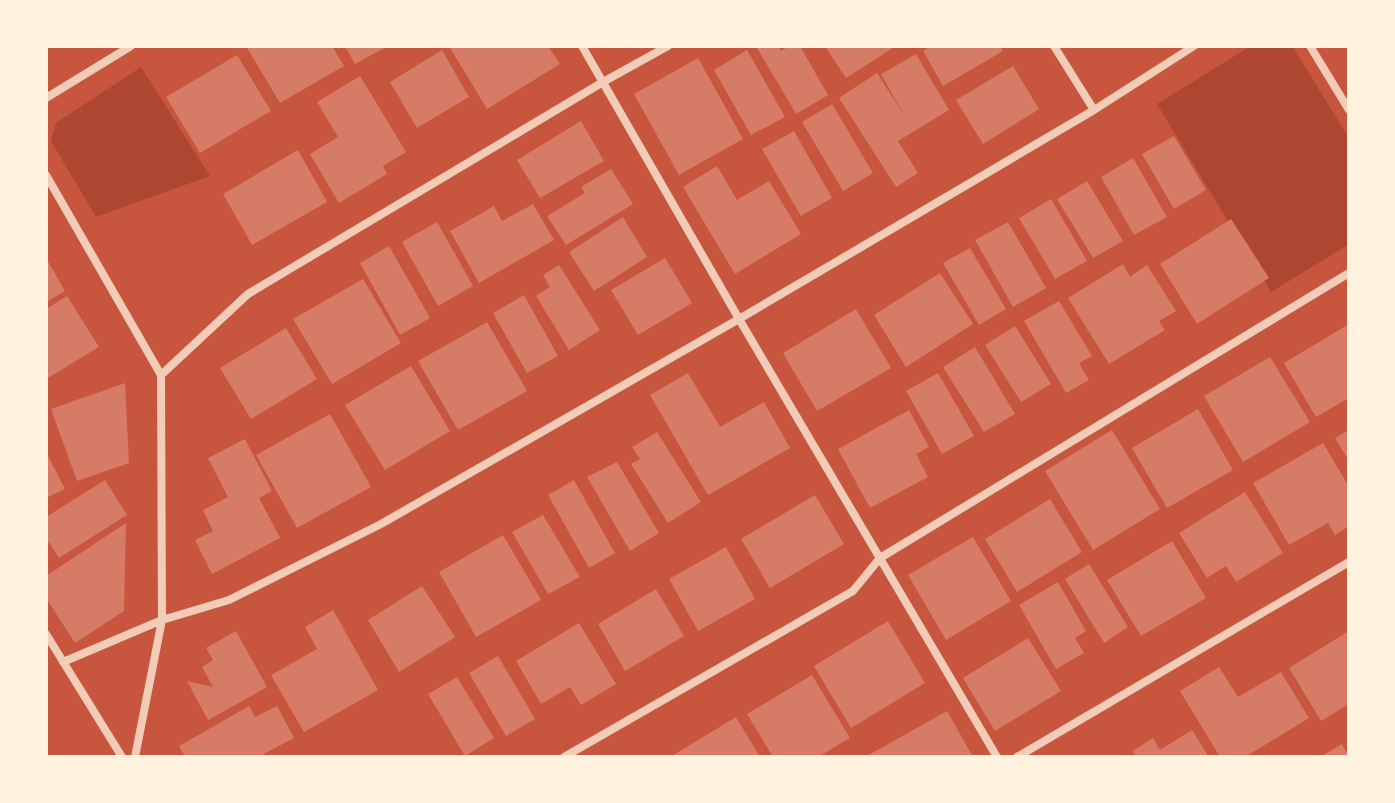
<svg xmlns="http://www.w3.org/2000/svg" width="1395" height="803" viewBox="0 0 1395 803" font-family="Arial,sans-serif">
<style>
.green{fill:#ae4732}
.building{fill:#d67c66}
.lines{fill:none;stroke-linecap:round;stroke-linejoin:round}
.minor{stroke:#f1ccb7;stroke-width:8}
</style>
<rect width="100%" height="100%" fill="#c8553d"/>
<path class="green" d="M1251,46H1292L1349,138V244L1271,292L1157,104Z
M141,67L210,176L96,217L51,141L56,123Z"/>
<path class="building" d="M246,46H332L344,66L280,103Z
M345,46H388L355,64Z
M449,46H548L560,64L487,109Z
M756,46H778L781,51L789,46H800L828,95L796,114Z
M825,46H896L846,78Z
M931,46H1000L1003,51L943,86L923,51Z
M442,50L469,97L417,128L390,82Z
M747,50L785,117L751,135L714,70Z
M916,54L949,110L898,141L918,173L896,187L839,98L877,73L904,115L881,74Z
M237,55L271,111L200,153L166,97Z
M698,58L743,139L679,175L634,94Z
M1013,66L1039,109L983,144L956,100Z
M360,76L406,152L383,166L387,174L339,203L310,154L338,137L317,102Z
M832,104L873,173L843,191L802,122Z
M581,121L604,161L540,198L517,160Z
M794,131L832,198L801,216L762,149Z
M1174,136L1206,190L1174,209L1142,154Z
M298,150L327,202L252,245L223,194Z
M1133,158L1167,217L1134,235L1101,177Z
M717,166L737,200L769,181L801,234L735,274L683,187Z
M611,169L633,204L566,245L547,216L585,193L581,187Z
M1087,181L1123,241L1093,258L1057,199Z
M1051,199L1087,261L1055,279L1019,218Z
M533,204L554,240L479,283L450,231L494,206L502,221Z
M623,217L647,257L594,291L569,252Z
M1231,219L1269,278L1197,324L1160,264Z
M437,222L473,286L438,306L402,242Z
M1008,222L1046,288L1013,307L975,240Z
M389,246L430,318L400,335L360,263Z
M970,248L1006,309L979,325L943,263Z
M46,258L65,291L46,302Z
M665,258L692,303L638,335L611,290Z
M1123,264L1130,277L1147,265L1176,311L1159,321L1165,330L1109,364L1068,298Z
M559,265L600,330L569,350L536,296L550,287L543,275Z
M940,273L973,324L906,367L874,315Z
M363,279L401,343L332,384L293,319Z
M524,295L558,356L527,373L493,313Z
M67,296L99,347L46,379V309Z
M1059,301L1092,356L1079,363L1089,380L1066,393L1024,321Z
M856,309L891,368L817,411L783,353Z
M487,322L527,391L458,430L418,361Z
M1349,324V398L1316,417L1284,363Z
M1015,326L1051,384L1021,402L985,345Z
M286,328L317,379L251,419L220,368Z
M975,347L1015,414L984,432L943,367Z
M1270,357L1310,422L1243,462L1204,396Z
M411,366L450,431L385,470L345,405Z
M688,373L720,427L764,402L790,448L708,495L650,395Z
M938,373L974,436L942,454L906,391Z
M125,383L129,463L77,481L51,409Z
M1198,409L1233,470L1167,508L1132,448Z
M909,410L929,447L916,454L928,477L870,508L838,449Z
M330,414L371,487L297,528L256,455Z
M1112,430L1160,509L1093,550L1045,471Z
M1349,430V461L1335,438Z
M657,432L701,502L668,523L631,464L640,459L632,447Z
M245,439L272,491L259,498L280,538L212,574L195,540L213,531L203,510L228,497L208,458Z
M1323,443L1349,487V526L1335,535L1328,523L1289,545L1253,483Z
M46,452L65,489L46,498Z
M617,462L659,533L630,551L587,477Z
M105,480L127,515L59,558L46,538V517Z
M574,480L615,553L589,568L548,495Z
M1245,492L1283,553L1236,582L1226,566L1207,578L1179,533Z
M815,495L844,544L770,588L741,539Z
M1050,499L1082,552L1017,592L985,539Z
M543,515L580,577L548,594L512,532Z
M126,523L124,611L75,643L46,598V576Z
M503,535L541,600L476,637L439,572Z
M973,537L1011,601L946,640L908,575Z
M1172,541L1206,598L1141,636L1107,580Z
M726,547L755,599L698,631L669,579Z
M1089,564L1128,627L1104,643L1065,579Z
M1058,582L1086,631L1075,638L1084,653L1056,669L1019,605Z
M422,586L455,637L399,672L368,620Z
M656,589L684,636L625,671L598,624Z
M333,610L378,690L304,732L271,675L317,649L305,627Z
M888,621L925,683L851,728L814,666Z
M579,623L616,684L581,705L570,687L541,704L516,661Z
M236,631L267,687L208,720L187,681L213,687L202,667L213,660L206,648Z
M1349,631V704L1321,721L1289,668Z
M1028,638L1061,691L995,731L963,678Z
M498,656L535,719L506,736L469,673Z
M1219,667L1238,697L1281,672L1309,718L1245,757H1220L1180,691Z
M812,675L850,738L818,757H773L747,714Z
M457,677L494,738L465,756L428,694Z
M249,706L255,717L277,706L294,738L258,757H185L179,746Z
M947,711L973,757H865Z
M736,717L760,757H670Z
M1192,730L1209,757H1136L1133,751L1153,738L1160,750Z
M1342,744L1349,757H1320Z"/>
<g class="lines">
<path class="minor" d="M582,46L739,319L997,757
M1054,46L1094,110
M1310,46L1349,110
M46,98L131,46
M46,175L161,375
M46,634L122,757
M63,662L162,620L229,600L381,524L739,319L1094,110L1194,46
M135,757L162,620L161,375L248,294L603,82L668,46
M564,757L853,591L880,558L1349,273
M1017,757L1349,562"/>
</g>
<rect width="1395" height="803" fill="none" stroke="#fff3e0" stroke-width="96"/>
</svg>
